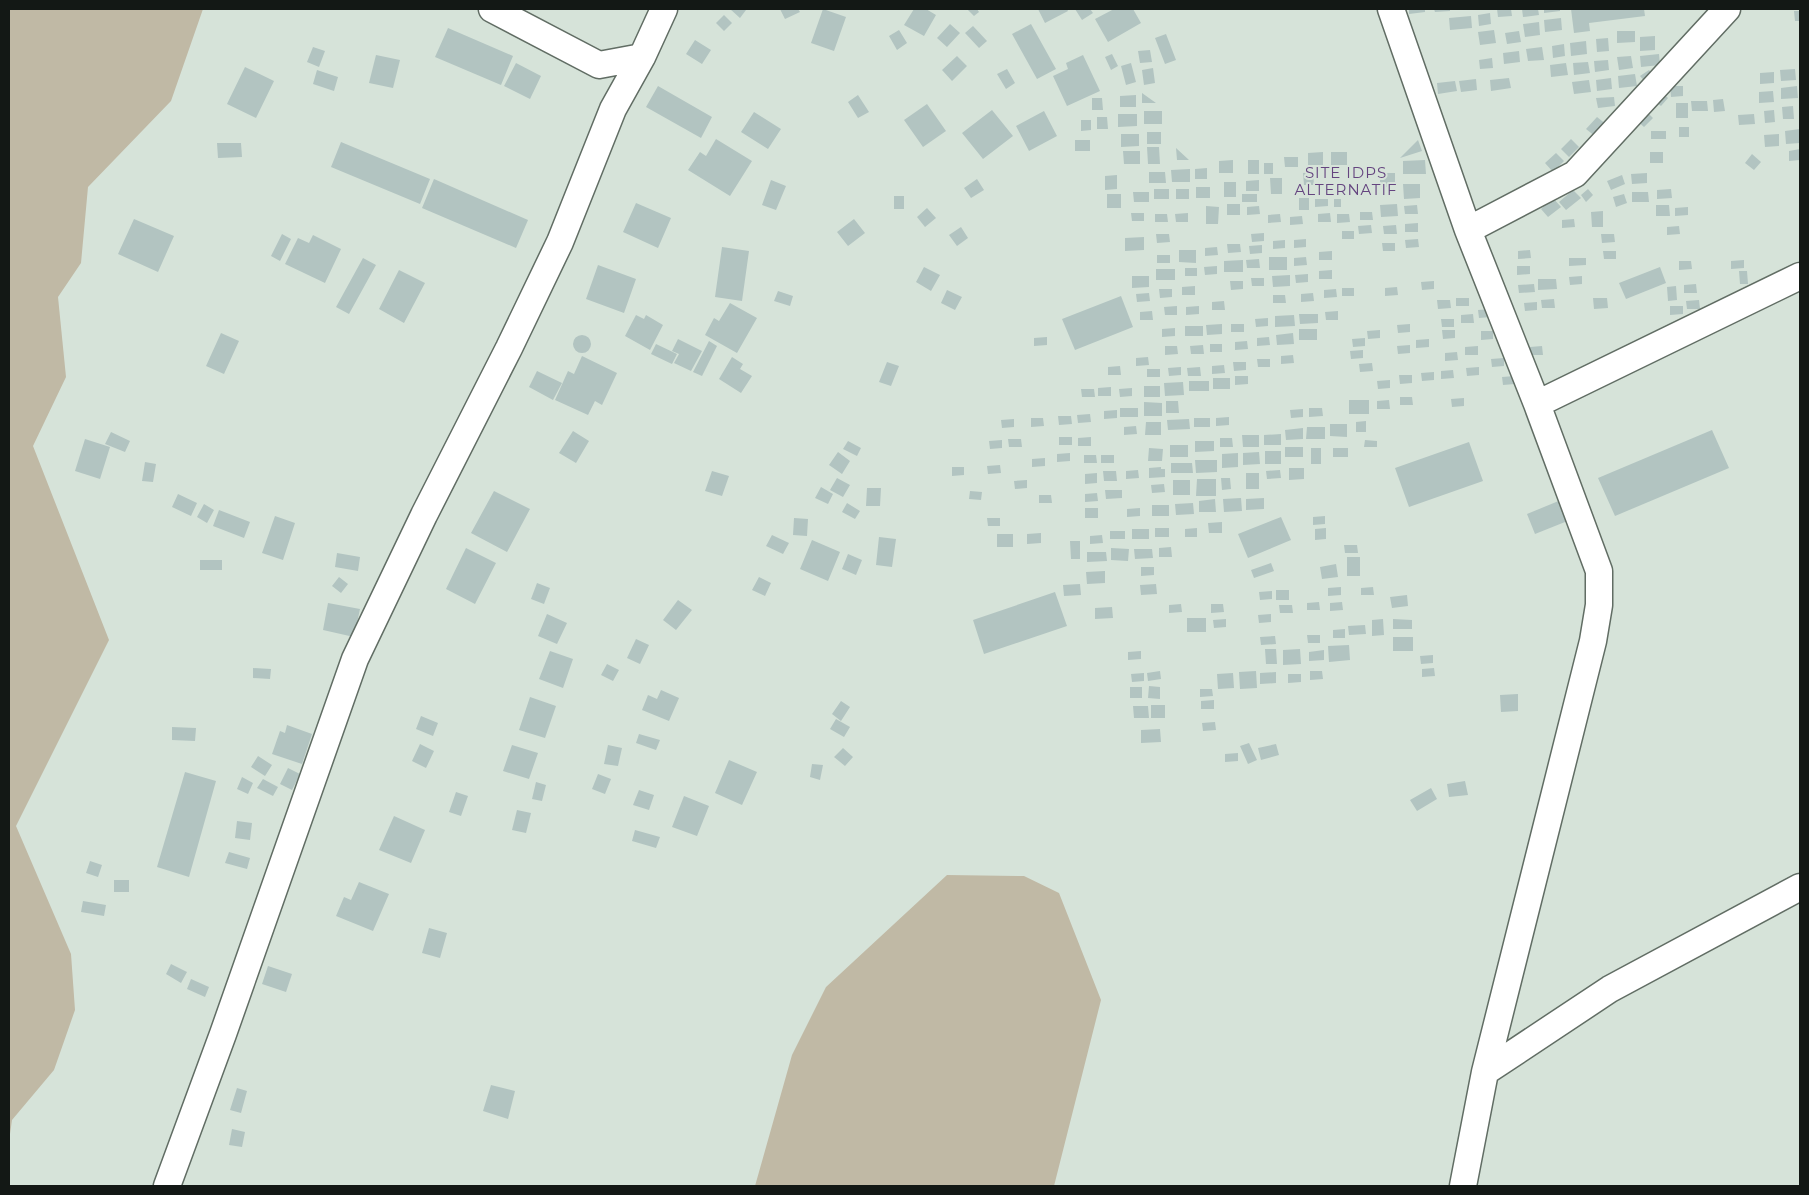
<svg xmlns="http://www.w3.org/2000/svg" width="1809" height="1195" viewBox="0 0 1809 1195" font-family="Montserrat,sans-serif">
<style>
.green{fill:#c0b9a5}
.building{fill:#b2c4c1}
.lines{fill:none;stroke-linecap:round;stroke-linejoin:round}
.minor-casing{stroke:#616d64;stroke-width:29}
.minor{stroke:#fff;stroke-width:26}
.labels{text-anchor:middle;stroke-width:4;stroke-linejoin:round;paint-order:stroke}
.neighbourhood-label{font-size:15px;letter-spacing:1px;fill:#64447f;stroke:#d6e3d9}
</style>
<rect width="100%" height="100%" fill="#d6e3d9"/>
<path class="green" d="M9,9H203L171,101L88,187L81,263L58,297L66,377L33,446L109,640L16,826L71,954L75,1010L54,1070L12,1120L9,1141Z
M947,875L1024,876L1059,893L1101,1000L1054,1186H755L792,1055L826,987Z"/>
<path class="building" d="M730,9H745L746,10L740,18Z
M780,9H798L800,12L785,19Z
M823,9L846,17L834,51L811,43Z
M914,9H926L936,15L924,36L904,25Z
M967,9H977L979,12L974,16Z
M1038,9H1067L1068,11L1045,23Z
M1075,9H1090L1093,13L1082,20Z
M1114,9H1133L1141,23L1108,42L1095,19Z
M1409,9H1425V12L1409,14Z
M1434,9H1450V11L1435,12Z
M1497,9H1511L1512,16L1498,17Z
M1522,9H1538L1539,15L1523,17Z
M1544,9H1560V11L1544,13Z
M1571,9H1644L1645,16L1589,23L1590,31L1574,33Z
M1794,11H1800V21H1795Z
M1490,13L1491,24L1479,26L1478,15Z
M724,15L732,23L724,31L716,23Z
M1471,16L1472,28L1450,30L1449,18Z
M1561,18L1562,30L1545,32L1544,20Z
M1539,22L1540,35L1525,37L1523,24Z
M950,24L960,33L947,47L937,38Z
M1031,24L1056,69L1037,79L1012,34Z
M973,26L987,41L979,48L965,33Z
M448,28L513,56L501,85L435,57Z
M899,30L907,43L897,50L889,36Z
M1494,30L1496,43L1480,45L1478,32Z
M1519,31L1521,42L1507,44L1505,33Z
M1617,31H1635V42L1617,43Z
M1166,34L1176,60L1165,64L1155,38Z
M1655,36V50L1640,51V37Z
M1608,38L1609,51L1597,52L1596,39Z
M695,40L711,50L702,64L686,54Z
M1586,41L1587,54L1571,56L1570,43Z
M1564,44L1565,56L1553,58L1552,46Z
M313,47L325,51L319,67L307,62Z
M1542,47L1544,60L1528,61L1526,49Z
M1150,50L1152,62L1140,63L1138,51Z
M1519,51L1520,62L1504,64L1503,53Z
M1112,54L1118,66L1111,70L1105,57Z
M1659,54L1660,65L1641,67L1640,56Z
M376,55L400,60L393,88L369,83Z
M1083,55L1100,91L1067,106L1053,76L1068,69L1066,63Z
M957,56L967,66L952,81L942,70Z
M1631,56L1633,68L1619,70L1617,57Z
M1492,58L1493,68L1480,69L1479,60Z
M1608,60L1609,70L1595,72L1594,61Z
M1588,62L1590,73L1574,75L1573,63Z
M516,63L541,76L530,99L504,86Z
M1131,63L1136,82L1126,85L1121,66Z
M1566,63L1568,75L1551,77L1550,65Z
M245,67L274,81L256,118L227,104Z
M1153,68L1155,83L1144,85L1142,70Z
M1007,69L1015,83L1006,89L997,74Z
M1795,69L1796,80L1781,81L1780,70Z
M317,70L338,77L334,91L313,84Z
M1649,70L1654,76L1646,83L1640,76Z
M1774,72V83L1760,84V73Z
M1635,74L1637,86L1619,88L1618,76Z
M1509,78L1511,88L1491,91L1490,80Z
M1611,78L1612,89L1597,91L1596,80Z
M1476,79L1477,90L1461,92L1459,81Z
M1589,80L1591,92L1574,94L1572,82Z
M1455,81L1457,91L1438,94L1437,83Z
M658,86L712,117L701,138L646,107Z
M1670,86H1683V96L1671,97Z
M1797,86L1798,98L1781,99V88Z
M1660,91L1668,98L1661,106L1653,100Z
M1773,91L1774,102L1759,103V92Z
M1142,93L1156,103H1142Z
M858,95L869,112L858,118L848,102Z
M1136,95V107H1120V96Z
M1614,97L1615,106L1598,108L1596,98Z
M1092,98H1102L1103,110H1092Z
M1723,99L1725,111L1714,112L1713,100Z
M1691,101H1707L1708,111H1692Z
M1676,103H1688V118H1676Z
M927,104L946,131L923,147L904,120Z
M1793,106L1794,119H1783L1782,107Z
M1644,109L1653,118L1644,127L1635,119Z
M992,110L1013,136L983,159L962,133Z
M1774,110L1775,122L1765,123L1764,111Z
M1044,111L1057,136L1029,151L1016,126Z
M1144,111H1162V124H1144Z
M754,112L781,129L768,149L741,132Z
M1118,114H1137V126L1118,127Z
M1754,114L1755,124L1739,125L1738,115Z
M1097,117H1107L1108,129H1097Z
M1597,117L1607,125L1596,137L1586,129Z
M1081,120H1091V130L1081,131Z
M1679,127H1689V137H1679Z
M1800,129V143L1786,144L1785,131Z
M1651,131H1666V139H1651Z
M1147,132H1161V144H1147Z
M1121,134H1139V146L1121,147Z
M1779,134V146L1765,147L1764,135Z
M716,139L752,161L730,196L688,170L700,152L706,156Z
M1571,139L1579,147L1569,157L1561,149Z
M1075,140H1090V151H1075Z
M1418,140L1422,151L1400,158Z
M341,142L430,179L420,204L331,167Z
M217,143H241L242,157L218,158Z
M1147,147H1159L1160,164H1148Z
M1176,148L1189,160H1177Z
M1800,149V160L1789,161V151Z
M1123,151H1140V164H1124Z
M1323,152V165H1308V153Z
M1331,152H1347V165H1331Z
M1650,152H1663V163H1650Z
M1556,153L1564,161L1553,172L1545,163Z
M1752,154L1761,162L1754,170L1745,163Z
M1284,157H1298V167H1285Z
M1233,160V173H1219V161Z
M1248,160H1259V174H1248Z
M1425,160L1426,174H1403V161Z
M1264,163H1273V174H1264Z
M1207,168V179H1195V169Z
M1190,169V182H1172L1171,170Z
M1149,172H1165L1166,183H1149Z
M1313,172L1314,185H1304L1303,173Z
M1380,173H1395V187H1380Z
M1647,173V183L1632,184L1631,174Z
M1117,175V189L1105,190V176Z
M1622,175L1625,184L1611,190L1607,181Z
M1270,178H1282V194H1271Z
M434,179L528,220L516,248L422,208Z
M977,179L984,190L971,198L964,188Z
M771,180L786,186L776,210L762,205Z
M1259,180V191H1246V181Z
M1224,182H1236V197H1224Z
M1403,184H1420V198L1404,199Z
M1196,187H1210V198H1196Z
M1154,189H1169V199H1154Z
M1176,189H1189V199H1176Z
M1588,189L1593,195L1586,202L1581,195Z
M1671,189L1672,198L1657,199V190Z
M1573,190L1581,198L1566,210L1559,202Z
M1133,192H1149V202H1134Z
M1632,192H1648L1649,202H1632Z
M1107,194H1121V208H1107Z
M1242,194H1257V202H1242Z
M1624,194L1627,203L1616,207L1613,197Z
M894,196H904V209H894Z
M1299,198H1309V210H1299Z
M1553,198L1561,207L1548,217L1541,209Z
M1315,199H1328V206L1315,207Z
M1334,199H1341V207H1334Z
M636,203L671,218L658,248L623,232Z
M1227,204H1240V215H1227Z
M1397,204L1398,216L1381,217L1380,205Z
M1417,205L1418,214H1405L1404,206Z
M1656,205H1669L1670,216H1656Z
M1206,206L1219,207L1218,224H1206Z
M1259,206L1260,214L1247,215V207Z
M1688,207V215L1675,216V208Z
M927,208L936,218L925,227L917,217Z
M1603,211V227H1592L1591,212Z
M1360,212H1372L1373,220H1360Z
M1131,213H1144V221H1132Z
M1188,213V222H1176L1175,214Z
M1330,213L1331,222H1318V214Z
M1155,214H1167L1168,222H1155Z
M1280,214L1281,222L1268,223V215Z
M1337,214H1349L1350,222L1337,223Z
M1302,216L1303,224L1290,225V217Z
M134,219L174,236L158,272L118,254Z
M854,219L865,233L848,246L837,232Z
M1574,219L1575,227L1562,228V220Z
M1418,223V232H1405V224Z
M1371,225L1372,233L1359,234L1358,226Z
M1396,225L1397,234H1384L1383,226Z
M1679,226L1680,234L1667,235V227Z
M961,227L968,238L957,246L949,235Z
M1342,231H1354V239H1342Z
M1264,233V241L1252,242L1251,234Z
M282,234L291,239L280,261L271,256Z
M1156,234H1169L1170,242L1157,243Z
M1601,234H1614L1615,242L1602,243Z
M313,235L341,249L325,283L285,264L298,238L309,243Z
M1144,237V250L1125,251V238Z
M1306,239V247L1294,248V240Z
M1418,239L1419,247L1406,248L1405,240Z
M1285,240V248L1273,249V241Z
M1382,243H1395V251H1383Z
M1227,244H1240L1241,252L1228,253Z
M1262,245V253L1250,254L1249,246Z
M722,247L749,251L742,301L715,297Z
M1217,247L1218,255L1205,256V248Z
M1179,250H1196V263L1179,262Z
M1530,250L1531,258L1518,259V251Z
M1332,251V260H1319V252Z
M1603,251H1616V259H1604Z
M1157,255H1170V263H1157Z
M1269,257H1287V270H1269Z
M1306,257L1307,265L1294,266V258Z
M363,258L376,265L349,314L336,307Z
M1569,258H1586V265L1569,266Z
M1259,259L1260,268H1247L1246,260Z
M1243,260V272H1224V261Z
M1744,260V268L1731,269V261Z
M1679,261H1691L1692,269L1679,270Z
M598,265L636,279L624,313L586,299Z
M1217,266V274L1205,275L1204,267Z
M1517,266H1530V274L1517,275Z
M924,267L940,275L931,291L916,282Z
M1660,267L1666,283L1626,299L1619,283Z
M1185,268H1197V276H1185Z
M1156,269H1175V280H1156Z
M399,270L425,283L404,323L379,309Z
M1332,270V279H1319V271Z
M1739,271H1747L1748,284H1740Z
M1308,274V282L1296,283L1295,275Z
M1290,275V286L1273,287L1272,276Z
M1132,276H1149V287L1132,288Z
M1582,276V284L1570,285L1569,277Z
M1251,278H1264V286H1252Z
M1538,279H1556L1557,289L1538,290Z
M1230,281H1243V289L1231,290Z
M1434,281V289L1422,290L1421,282Z
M1534,284L1535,292L1519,293L1518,285Z
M1696,284L1697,293H1684V285Z
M1195,286V295H1182V287Z
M1676,286L1677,300L1668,301L1667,287Z
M1397,287L1398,295L1385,296V288Z
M1342,288H1354V296H1342Z
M1159,289H1172V297L1160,298Z
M1336,289L1337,297L1324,298V290Z
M947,290L962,297L955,310L941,303Z
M778,291L793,296L790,306L774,301Z
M1149,293L1150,301L1137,302L1136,294Z
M1313,293L1314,301L1301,302V294Z
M1273,295H1285L1286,303H1273Z
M1121,296L1133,327L1075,350L1062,319Z
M1456,298H1469V306H1456Z
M1593,298H1607L1608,308L1594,309Z
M1554,299L1555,308H1542L1541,300Z
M1437,300H1450L1451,308L1438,309Z
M1699,300L1700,309H1687L1686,301Z
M1224,301L1225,310H1212V302Z
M1537,302V310L1525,311L1524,303Z
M730,303L757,318L737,353L705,335L714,318L719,321Z
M1177,306V315H1165L1164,307Z
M1199,306V314L1186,315V307Z
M1670,306H1683V314L1670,315Z
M1491,309V317L1479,318L1478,310Z
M1152,311L1153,320H1140V312Z
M1338,311V320H1326L1325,312Z
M1299,314H1318V323L1300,324Z
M1473,314L1474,323H1461V315Z
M636,315L644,319L646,315L663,325L650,350L625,336Z
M1294,315L1295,326L1275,327V316Z
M1268,318V326L1256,327L1255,319Z
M1441,319H1454V327H1442Z
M1222,324V334L1207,335L1206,325Z
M1231,324H1244V332H1231Z
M1410,324V332L1398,333L1397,325Z
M1185,326H1203V336H1185Z
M1175,328V336L1162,337V329Z
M1299,329H1317V340H1299Z
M1380,330V338L1368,339L1367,331Z
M1442,330H1455V338L1443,339Z
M1481,331H1493V339L1481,340Z
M221,333L239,341L224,374L206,366Z
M1293,333L1294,344L1277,345L1276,335Z
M573 344a9 9 0 1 1 18 0a9 9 0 1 1-18 0Z
M1047,337V345L1034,346V338Z
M1269,337L1270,345L1257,346V338Z
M1365,338V346L1353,347L1352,339Z
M678,339L702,351L691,371L674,363L679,354L672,351Z
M1429,339V347L1416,348V340Z
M709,341L717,346L702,376L693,372Z
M1247,341L1248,349L1235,350V342Z
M656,344L677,354L672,364L651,354Z
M1210,344H1222V352H1210Z
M1203,345L1204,354H1191L1190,346Z
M1410,345V353L1398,354L1397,346Z
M1165,346H1177L1178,354L1165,355Z
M1478,346V355H1465V347Z
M1542,346L1543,355H1530V347Z
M1363,350V358L1351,359L1350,351Z
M1457,352L1458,360L1445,361V353Z
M1293,355L1294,363L1281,364V356Z
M582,356L617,373L602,405L595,401L588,415L555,400L568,371L574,374Z
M732,357L743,364L740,369L752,376L741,393L719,379Z
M1148,357L1149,365L1136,366V358Z
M1504,358V366L1492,367L1491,359Z
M1257,359H1270V367H1258Z
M887,362L899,366L891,386L879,382Z
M1233,362H1246V370L1234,371Z
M1372,363L1373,371L1360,372L1359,364Z
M1224,365L1225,373L1212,374V366Z
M1120,366L1121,375H1108V367Z
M1181,367V375L1169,376L1168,368Z
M1200,367L1201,376H1188L1187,368Z
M1479,367V375L1467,376L1466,368Z
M1147,369H1160V377H1147Z
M1453,370L1454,378L1441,379V371Z
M537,371L562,383L553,400L529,387Z
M1434,372V380L1422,381L1421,373Z
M1399,375H1412V383L1400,384Z
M1235,376H1248V384L1235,385Z
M1515,376V384L1503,385L1502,377Z
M1213,378H1230V389H1213Z
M1390,380V388L1378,389L1377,381Z
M1189,381H1209V391H1189Z
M1183,382L1184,395L1165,396L1164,383Z
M1144,386H1160V397H1144Z
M1111,387V396H1098V388Z
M1132,388V396L1120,397L1119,389Z
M1081,389H1094L1095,397H1082Z
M1400,397H1412L1413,405H1400Z
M1464,398V406L1452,407L1451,399Z
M1349,400H1369V414H1349Z
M1389,400L1390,409H1377V401Z
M1166,401H1178L1179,413H1166Z
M1144,402L1162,403V416H1144Z
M1120,408H1138V417H1120Z
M1309,408H1322L1323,416L1309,417Z
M1303,409V417L1291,418L1290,410Z
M1117,410V418L1104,419V411Z
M1090,414L1091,422L1078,423L1077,415Z
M1058,416H1071L1072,424L1059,425Z
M1229,417V425L1216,426V418Z
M1031,418H1043L1044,426L1031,427Z
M1194,418H1210V427H1194Z
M1014,419V427L1002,428L1001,420Z
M1189,419L1190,429L1168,430L1167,420Z
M1366,421V432H1356V422Z
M1146,422H1161V435H1145Z
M1330,424H1347V437L1330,436Z
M1136,426L1137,434L1124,435V427Z
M1307,427H1325V439H1306Z
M1303,428V439L1286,440L1285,430Z
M1712,430L1729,468L1615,516L1598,478Z
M573,431L589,441L576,463L559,453Z
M111,432L130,441L125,452L105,444Z
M1281,434V445H1264V435Z
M1242,435H1259V447H1243Z
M1059,437H1072V445H1059Z
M1091,437V446H1078V438Z
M1220,438H1232L1233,447H1220Z
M85,439L110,447L100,479L75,471Z
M1008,439H1021L1022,447H1009Z
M1002,440V448L990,449L989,441Z
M1365,440L1377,441V447H1364Z
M848,441L861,448L857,456L843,449Z
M1195,441H1214V451L1195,452Z
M1469,442L1483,481L1409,507L1395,468Z
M1170,445H1188V457H1170Z
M1285,447H1303V457H1285Z
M1149,448L1163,449L1162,461H1148Z
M1311,448H1321V464H1311Z
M1333,448H1348V457H1333Z
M1265,451H1281V464H1265Z
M838,452L850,461L842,474L829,465Z
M1259,452L1260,464L1243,465V453Z
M1070,453V461L1057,462V454Z
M1238,453V467L1222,468V454Z
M1084,455H1096L1097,463H1084Z
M1101,455H1114V463H1101Z
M1045,458V466L1032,467V459Z
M1195,460H1217V472L1196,473Z
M145,462L156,464L153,482L142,481Z
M1171,463H1192L1193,473H1171Z
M1000,465L1001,473L988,474L987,466Z
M952,467H964V475L952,476Z
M1161,467V469H1165V477L1149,478V468Z
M1289,468H1304V479L1289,480Z
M1138,470L1139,478L1126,479V471Z
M1280,470L1281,478L1267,479L1266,471Z
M712,471L729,476L722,496L705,491Z
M1103,471H1116L1117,481H1104Z
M1097,473V483L1085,484V474Z
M1246,473H1259V489H1246Z
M837,478L850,485L843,497L830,490Z
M1221,478H1230L1231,489L1222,490Z
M1197,479H1216V496H1196Z
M1027,480V488L1015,489L1014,481Z
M1173,480H1190V495H1173Z
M1164,484L1165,492L1152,493L1151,485Z
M821,487L833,494L828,504L815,498Z
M867,488H881L880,506H866Z
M1105,490H1122V498L1106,499Z
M494,491L530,509L507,552L471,533Z
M970,491L982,492L981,500L969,499Z
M1097,493L1098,501L1085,502V494Z
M178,494L197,503L191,516L172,507Z
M1039,495H1051L1052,503H1039Z
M1241,498L1242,511L1224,512L1223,499Z
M1264,498V509L1246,510V499Z
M1215,499L1216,512H1199V501Z
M1561,500L1570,520L1535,534L1527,514Z
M847,503L860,511L855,519L842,512Z
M1193,503L1194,514L1176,515L1175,504Z
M204,504L214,510L207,523L197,517Z
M1152,505H1169V516H1152Z
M1085,508H1098V518H1085Z
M1140,508V516L1127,517V509Z
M219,510L250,522L244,538L213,526Z
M275,516L295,523L283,560L262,553Z
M1325,516V524L1313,525V517Z
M1281,517L1291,540L1248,558L1238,534Z
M794,518L808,519L807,536L793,535Z
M987,518H1000V526H988Z
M1222,522V533H1209L1208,523Z
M1155,528H1169V537H1155Z
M1197,528V537H1185V529Z
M1326,528V539L1315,540V529Z
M1132,529H1149V539H1132Z
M1110,531H1125V539H1110Z
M1041,533V543L1027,544V534Z
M997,534H1013V547H997Z
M772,535L789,543L783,554L766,546Z
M1102,535L1103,543L1090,544V536Z
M879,537L896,539L892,567L876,565Z
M812,540L840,552L828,581L800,569Z
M1070,541H1080V559H1071Z
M1344,545H1357L1358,553H1345Z
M1171,547L1172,557H1159V548Z
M466,548L496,563L475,604L446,589Z
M1111,548L1129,549L1128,561L1111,560Z
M1134,549H1152L1153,558L1135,559Z
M1087,552H1106L1107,561L1087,562Z
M337,553L360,557L358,571L335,567Z
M848,554L862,560L856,575L842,569Z
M1347,557H1360V576H1347Z
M200,560H222V570H200Z
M1271,563L1274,571L1254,578L1251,570Z
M1336,564L1338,577L1322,579L1320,567Z
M1141,567H1154V575L1141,576Z
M1105,571V583L1087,584L1086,572Z
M339,577L348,584L341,593L332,586Z
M759,577L771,583L765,596L752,590Z
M537,583L550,588L544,604L531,599Z
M1080,584L1081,595L1064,596L1063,585Z
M1156,584L1157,594L1141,595L1140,585Z
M1341,587V595L1328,596V588Z
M1373,587L1374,595H1361V588Z
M1276,590H1289V600H1276Z
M1272,591V599L1260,600L1259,592Z
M1055,592L1067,626L984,654L973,620Z
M1407,595L1408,606L1392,608L1390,597Z
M678,600L692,610L676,630L663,620Z
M1319,602L1320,610H1307V603Z
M1342,602L1343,610L1330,611V603Z
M328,603L360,609L354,637L323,630Z
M1181,604L1182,612L1169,613V605Z
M1211,604H1223L1224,612L1211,613Z
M1279,605H1292L1293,613H1280Z
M1112,607L1113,618L1095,619V608Z
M547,614L567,623L557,644L538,636Z
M1271,614V622L1259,623L1258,615Z
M1187,618H1206V632H1187Z
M1226,619V627L1214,628L1213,620Z
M1383,619L1384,635L1372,636V620Z
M1393,619L1412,620V629H1393Z
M1365,625L1366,634L1349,635L1348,626Z
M1345,629V638H1333V630Z
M1307,635H1320V643H1308Z
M1275,636L1276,644L1261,645L1260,637Z
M1393,637H1413V651H1393Z
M636,639L649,645L640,664L627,658Z
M1349,645L1350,660L1329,662L1328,646Z
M1265,649H1276L1277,664H1266Z
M1300,649L1301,664L1283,665V650Z
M1324,650V660L1309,661V652Z
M550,651L573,659L563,688L539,679Z
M1141,651V659L1128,660V652Z
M1433,655V663L1421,664L1420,656Z
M607,664L619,670L613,681L601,675Z
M253,668L271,669L270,679L253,678Z
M1434,668L1435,676L1422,677V669Z
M1160,671L1161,679L1148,681L1147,673Z
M1256,671L1257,688L1240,689L1239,672Z
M1310,671H1322L1323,679L1310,680Z
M1276,672V683L1260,684V673Z
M1144,673V681L1132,682L1131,674Z
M1233,673L1234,688L1218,689L1217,674Z
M1288,674H1301V682L1288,683Z
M1149,686L1160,687V699L1148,698Z
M1130,687H1142V698H1130Z
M1200,689H1212L1213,696L1200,697Z
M661,690L679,698L669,721L642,710L648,695L657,699Z
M1518,694V711L1501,712L1500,695Z
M530,697L556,706L545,738L519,730Z
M1214,700V709H1201V701Z
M841,701L850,707L841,721L832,714Z
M1151,705H1165V718H1151Z
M1133,706H1148L1149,718H1134Z
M421,716L438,723L433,736L416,729Z
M836,719L850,727L844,737L830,729Z
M1215,722L1216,730L1203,731L1202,723Z
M287,725L312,734L302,764L272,754L280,731L285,733Z
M172,727L196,728L195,741L172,740Z
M1160,729L1161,742L1141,743V730Z
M639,734L660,740L656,750L636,743Z
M1249,743L1257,760L1248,764L1240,746Z
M420,744L434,751L426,768L412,761Z
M1276,744L1279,755L1261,760L1258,748Z
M512,745L538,753L529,779L503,771Z
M608,745L622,748L618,766L604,764Z
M843,748L853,757L845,766L834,757Z
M1238,753V761L1225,762V754Z
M258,756L272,765L265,776L251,767Z
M729,760L757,772L742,805L715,793Z
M812,764L823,765L820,780L810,777Z
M288,768L300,774L292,790L280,784Z
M185,772L216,781L189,877L157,867Z
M598,774L611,779L605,794L592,789Z
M242,777L253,783L248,794L237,789Z
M263,779L278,787L273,796L257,788Z
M1465,781L1468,795L1449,797L1447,784Z
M536,782L546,785L542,801L532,799Z
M1431,788L1437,799L1417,811L1410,800Z
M639,790L654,795L649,810L633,805Z
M456,792L468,796L461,816L449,812Z
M684,796L709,806L697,836L672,827Z
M517,810L531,813L526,833L512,830Z
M394,816L425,830L411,863L379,850Z
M237,821L252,823L250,840L235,838Z
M635,830L660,837L656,848L632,841Z
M229,852L250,858L247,869L225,863Z
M90,861L102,865L98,877L86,873Z
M114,880H129V892H114Z
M359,882L389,894L373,931L336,916L344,897L351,900Z
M83,901L106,905L104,916L81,912Z
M429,928L447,933L440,958L422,953Z
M171,964L187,972L181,983L166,974Z
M268,966L292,974L286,992L262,984Z
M191,979L209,987L205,997L187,989Z
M491,1085L515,1091L508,1119L483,1111Z
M237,1088L247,1091L241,1113L230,1110Z
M232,1129L245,1132L242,1147L229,1145Z"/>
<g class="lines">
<g class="minor-casing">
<path id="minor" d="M492,9L599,65L642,57
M1391,9L1468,230L1537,404L1599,571V605L1593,641L1485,1072L1463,1186
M1468,230L1575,174L1727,9
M1537,404L1800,276
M1485,1072L1610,989L1800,887
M167,1186L223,1034L355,659L424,515L509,348L560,242L613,109L642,57L664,9"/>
</g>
<use href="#minor" class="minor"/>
</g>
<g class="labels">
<g class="neighbourhood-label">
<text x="1346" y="178">SITE IDPS<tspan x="1346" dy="17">ALTERNATIF</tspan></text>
</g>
</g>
<rect width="1809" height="1195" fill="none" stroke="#131815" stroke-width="20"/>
</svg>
